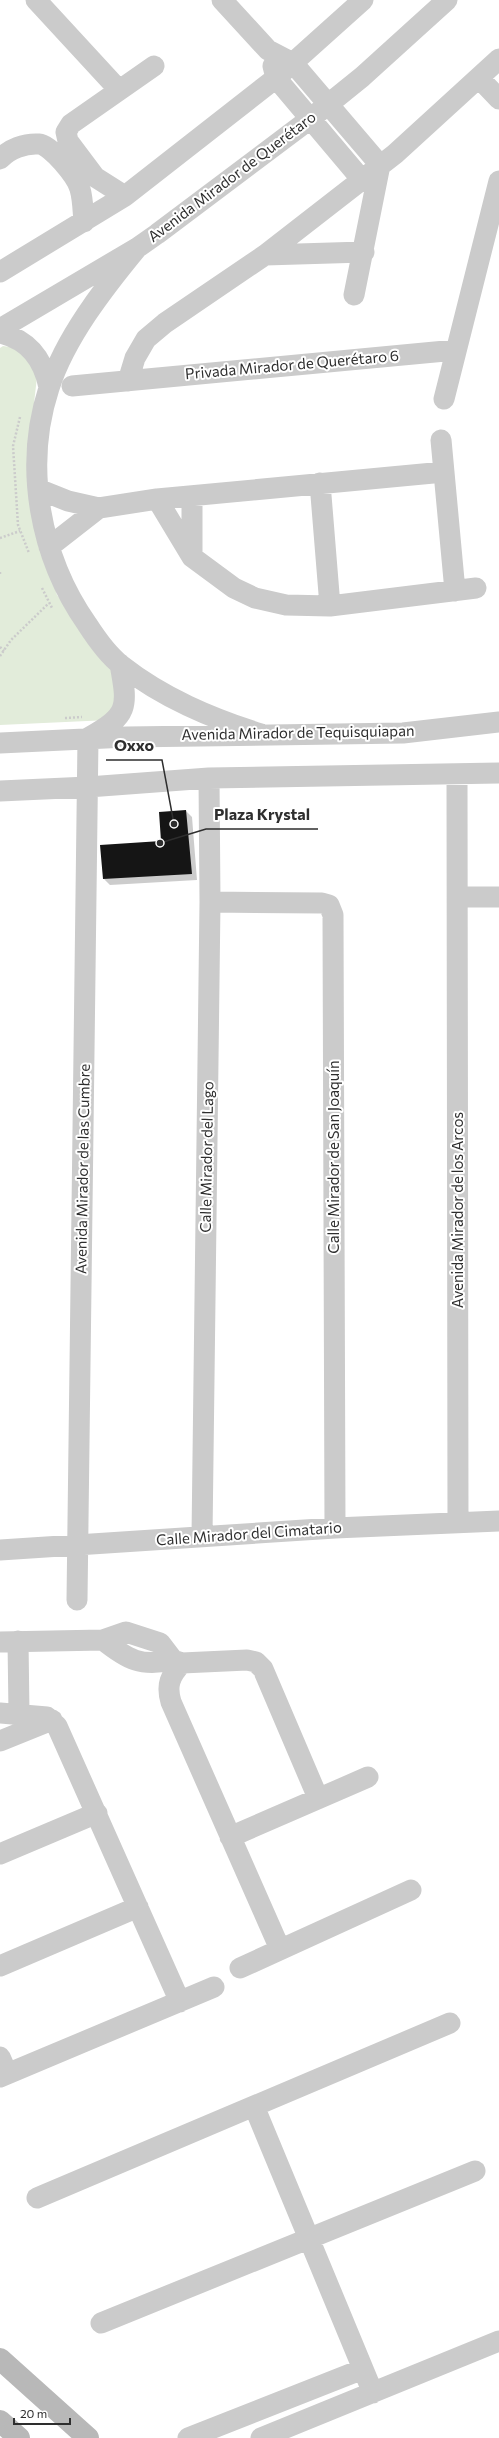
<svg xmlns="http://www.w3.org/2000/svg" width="499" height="2438" viewBox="0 0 499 2438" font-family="Commissioner,sans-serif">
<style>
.green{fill:#e2ecda}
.shadow{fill:#0003}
.building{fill:#151515}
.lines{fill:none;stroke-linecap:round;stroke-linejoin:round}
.path{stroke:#cbcbcb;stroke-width:2.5;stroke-dasharray:2 2;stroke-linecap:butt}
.street{stroke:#cbcbcb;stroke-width:21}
.secondary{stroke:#b8b8b8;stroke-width:22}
.labels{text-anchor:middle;stroke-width:4;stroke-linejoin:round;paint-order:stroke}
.street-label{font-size:15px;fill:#2e2e2e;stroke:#fff}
.leader{fill:none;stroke:#2e2e2e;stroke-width:1.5}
.callout-dot{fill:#2e2e2e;stroke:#fff;stroke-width:1.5}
.callout-label{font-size:16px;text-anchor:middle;font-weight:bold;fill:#2e2e2e;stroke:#fff;stroke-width:4;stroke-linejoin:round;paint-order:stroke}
</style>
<rect width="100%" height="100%" fill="#fff"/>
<path class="green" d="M3,346L24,349L38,368L32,421L28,493L57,595L121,677L109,720L0,725V348Z"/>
<path class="shadow" d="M186,811L192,817L197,880L110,885L104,879L162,842L160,813Z"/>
<path class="building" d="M186,810L192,874L103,879L100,845L161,841L159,812Z"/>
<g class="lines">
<path class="path" d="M20,417L13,446L18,525L29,553
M0,538L20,531
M0,572V574
M42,588L52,608
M0,647L4,651
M0,656L11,640L48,604
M65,718L82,717"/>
<path class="street" d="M36,0L119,90
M222,0L268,50L293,63L380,165L354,295
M273,66L276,78L362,180
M479,78L499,99
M0,159C9,149 25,143 39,144C51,145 77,177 80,189C83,199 83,212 84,222
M125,196L95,177L68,141L66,132L71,124L154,66
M137,248C104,288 65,338 49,388C23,467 40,557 87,624C96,638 108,655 121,665C163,698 211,718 261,734
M265,255L364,252
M0,272L125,196L276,78L363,0
M0,329L137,248L157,234L310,119L362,77L447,0
M0,333C29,340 43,359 49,387
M128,381L135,358L146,339L165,323L265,255L395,154L499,59
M72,386L456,350
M444,399L499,181
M441,440L455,591
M320,483L330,606
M38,489L68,501L99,508L157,499L444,472
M157,499L192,557L234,588L255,598L286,605L330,606L476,588
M49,547L99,508
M192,556V496
M0,743L127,737L403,733L499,722
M457,775L458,1523
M0,791L88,787L209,778L499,773
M459,897H499
M210,902L322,903L329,905L333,915L335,1528
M202,1537L210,902L209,778
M0,1550L335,1528L499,1521
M77,1600L88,738C129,715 128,708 120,664
M103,1640C128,1660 141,1667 173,1660
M18,1641L19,1713
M0,1642L103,1640L126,1632L160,1643L173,1660L182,1663L247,1660L256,1662L263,1669L318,1798
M182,1663C170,1676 166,1685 171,1702L280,1949
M0,1713L47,1717L57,1726L180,2002
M0,1741L52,1720
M230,1837L368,1777
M0,1854L97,1813
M0,1966L138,1907
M240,1968L411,1890
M0,2057L7,2073
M0,2077L214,1987
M254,2106L373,2393
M37,2198L450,2023
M101,2323L475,2171
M188,2438L363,2369
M261,2438L499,2341"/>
<path class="secondary" d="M0,2359L88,2438
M0,2421L19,2438"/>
</g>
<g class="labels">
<g class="street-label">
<text transform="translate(232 177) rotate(-37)" y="5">Avenida Mirador de Querétaro</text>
<text transform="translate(292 365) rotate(-5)" y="5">Privada Mirador de Querétaro 6</text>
<text transform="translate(298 733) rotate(-1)" y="5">Avenida Mirador de Tequisquiapan</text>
<text transform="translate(207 1157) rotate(-89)" y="5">Calle Mirador del Lago</text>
<text transform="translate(334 1157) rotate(-90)" y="5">Calle Mirador de San Joaquín</text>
<text transform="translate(83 1169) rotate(-89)" y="5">Avenida Mirador de las Cumbre</text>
<text transform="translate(458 1210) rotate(-90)" y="5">Avenida Mirador de los Arcos</text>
<text transform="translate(249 1534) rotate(-4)" y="5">Calle Mirador del Cimatario</text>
</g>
</g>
<path class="leader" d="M174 824L162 760H106M160 843L206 829H318"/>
<g class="callout-dot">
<circle cx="174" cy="824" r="4"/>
<circle cx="160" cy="843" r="4"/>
</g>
<g class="callout-label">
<text x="134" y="751">Oxxo</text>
<text x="262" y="820">Plaza Krystal</text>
</g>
<path d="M14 2418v6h56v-6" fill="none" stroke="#2e2e2e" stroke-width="2"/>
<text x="20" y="2418" font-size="12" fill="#2e2e2e" stroke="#ffffff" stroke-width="3" paint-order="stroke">20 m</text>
</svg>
